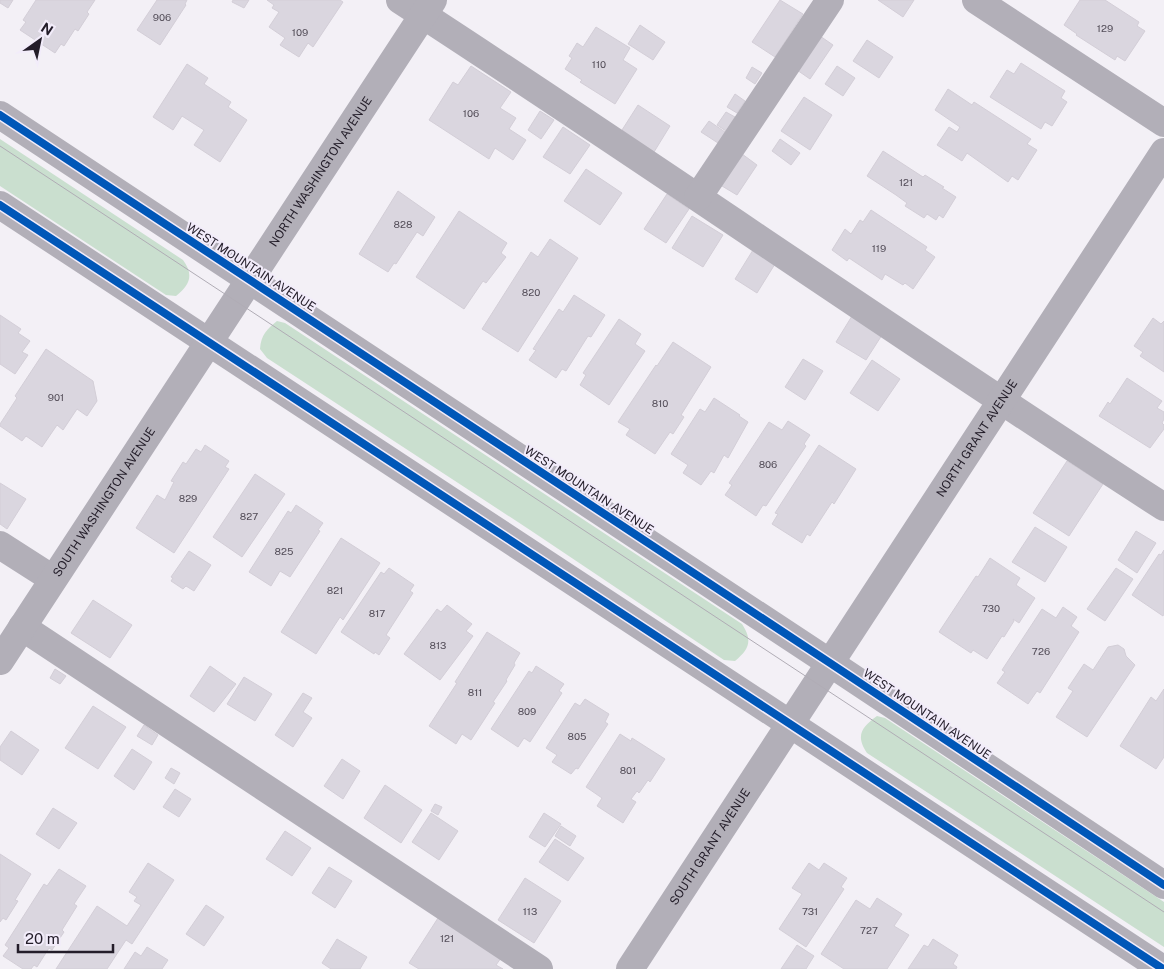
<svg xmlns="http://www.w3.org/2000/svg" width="1164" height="969" viewBox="0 0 1164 969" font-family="'Public Sans',sans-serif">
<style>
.green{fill:#cadfcf}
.building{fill:#dad6df;stroke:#d3ced7}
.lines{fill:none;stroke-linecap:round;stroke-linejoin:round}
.minor{stroke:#b2afb8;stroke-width:28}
.tram{stroke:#b0acb5;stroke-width:1}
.cycleway-casing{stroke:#f2ecfa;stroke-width:11}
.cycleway{stroke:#0057b8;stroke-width:8}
.labels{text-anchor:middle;stroke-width:4;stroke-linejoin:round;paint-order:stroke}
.number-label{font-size:10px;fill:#534d58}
.street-label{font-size:12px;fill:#231d29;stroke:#f2ecfa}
</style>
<rect width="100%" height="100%" fill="#f3f0f6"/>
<path class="green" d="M0,139L183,260C194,275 190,285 176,296L166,295L0,186Z
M277,321L285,323L742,624C753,641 749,649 735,661L724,660L530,530L267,358L260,349C261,335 267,329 277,321Z
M877,716L885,718L1164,902V947L867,753C855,735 862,727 877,716Z"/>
<path class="building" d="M0,0H13L8,8L0,3Z
M36,0H95L87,12L89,14L78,31L75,29L64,46L61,44L55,53L20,30L26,22L23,20Z
M157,0H187L185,4L186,5L160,45L137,30Z
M233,0H249L244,8L232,2Z
M267,0H340L343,2L313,47L308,43L299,57L280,45L285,38L269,27L279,12L272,8L274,5Z
M780,0L803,14L775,57L752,42Z
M878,0H914L903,17Z
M1080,0H1105L1139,22L1137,26L1145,31L1125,61L1117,56L1115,60L1076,35L1077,34L1064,25Z
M640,25L665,42L653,60L628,44Z
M596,27L630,48L623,60L637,69L615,104L580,82L582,80L565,69L572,58L569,56L577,43L583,47Z
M820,36L833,45L810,79L797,70Z
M867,40L893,57L879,78L853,61Z
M1021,63L1065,91L1061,98L1067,102L1052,126L1045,122L1041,129L990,97L1007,70L1014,74Z
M187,64L208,78L204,84L231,102L228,107L247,120L220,162L194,145L204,130L182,116L173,130L153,117Z
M471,66L511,92L500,108L516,118L509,129L526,140L513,160L495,148L489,159L429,120L453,82L458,85Z
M837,66L855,78L843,96L825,84Z
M752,67L762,73L755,84L746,78Z
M948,89L972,105L974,102L1031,139L1027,144L1037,150L1018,180L1012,176L1008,182L967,153L962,161L937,145L949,127L957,132L960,127L935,110Z
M735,94L745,101L737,113L727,107Z
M804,97L832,115L810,150L781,131Z
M638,105L670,126L654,152L622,130Z
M540,111L554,120L541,139L528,130Z
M726,112L735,117L726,131L717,125Z
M709,121L725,132L718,143L701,132Z
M563,127L590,145L570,174L543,157Z
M780,139L800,153L791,165L772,151Z
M738,151L757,165L737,195L717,183Z
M883,151L923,177L925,175L944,187L942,188L956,197L943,218L939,215L936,220L927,214L924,218L905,206L907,203L896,195L867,176Z
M586,169L622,193L600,225L564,201Z
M398,191L435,217L423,236L417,232L396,264L394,263L388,272L359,254Z
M667,194L689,209L666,243L644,229Z
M871,210L927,247L925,250L935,257L913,289L905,283L903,285L885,274L882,280L849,258L847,261L832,250L845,229L851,234L860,220L863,222Z
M459,211L507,243L501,253L506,257L486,283L483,281L464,309L416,277Z
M692,216L723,235L703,267L672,248Z
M550,239L578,258L518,352L482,329L531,252L538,257Z
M753,250L775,264L757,293L735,279Z
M574,295L605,315L591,337L588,336L566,371L562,369L556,378L529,360L536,350L533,349L559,309L563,312Z
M0,315L21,329L18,333L30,341L22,352L28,355L15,374L0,364Z
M852,316L882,335L866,360L836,342Z
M1153,318L1161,324L1164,321V372L1140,356L1143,352L1134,346Z
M619,319L641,334L635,344L645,351L609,405L580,385L586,375L583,373Z
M673,342L711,367L681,415L684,417L673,434L670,432L655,454L626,435L630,429L618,422L656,365L657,366Z
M46,349L93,381L97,401L87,416L77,409L63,430L57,425L42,447L26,436L22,441L0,426V424L17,398L15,396Z
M803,359L823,371L805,400L785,387Z
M872,360L900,379L878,411L850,393Z
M1127,378L1162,401L1157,408L1164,412V419L1162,423L1164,425V429L1150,448L1099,416L1108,402L1110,404Z
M714,398L740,415L739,416L748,422L728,458L724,455L714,473L711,471L701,485L683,473L688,465L671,454L700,409L705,412Z
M788,421L810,435L804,444L806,446L766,506L763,505L756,516L725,495L732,485L729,483L769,422L782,430Z
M205,445L229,461L225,467L229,469L174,553L136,528L157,495L165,500L174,482L171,481L183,462L186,464L196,449L201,452Z
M819,445L856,469L834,504L832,502L810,536L807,534L802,543L772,524L778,514L775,513Z
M1067,461L1103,484L1069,536L1033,513Z
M255,474L285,494L242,557L213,537Z
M0,483L26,499L7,529L0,524Z
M296,505L323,523L318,530L320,531L290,577L280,571L271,586L249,572L288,511L291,513Z
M1035,527L1067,547L1045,582L1012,562Z
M1136,531L1156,543L1137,573L1118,560Z
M341,538L380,563L343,620L340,617L316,654L281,632Z
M1164,550V614L1163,616L1132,595L1159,554L1161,555Z
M189,551L211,565L194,591L186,586L183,589L171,581L173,578L171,577Z
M990,558L1020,578L1016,585L1035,598L1019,623L1013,619L1014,621L1004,637L1002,636L987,659L973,650L971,653L939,632L976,576L978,577Z
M389,568L414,585L410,591L413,593L386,635L390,638L379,655L375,652L374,654L341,632L381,572L384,574Z
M1116,568L1133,579L1105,621L1087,609Z
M93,600L132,625L110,658L71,633Z
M447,605L472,624L466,631L473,636L440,680L404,654L437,609L441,612Z
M1063,607L1077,617L1071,626L1079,632L1040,693L1037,691L1028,704L997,683L1005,672L1002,670L1042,609L1056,618Z
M487,632L520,653L514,663L515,665L506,680L507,681L493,702L495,703L471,740L462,734L456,744L429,726L457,683L455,682Z
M1118,645L1124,649L1126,656L1135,665L1087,737L1056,717L1073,691L1068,688L1084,664L1093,670L1108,647Z
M210,666L236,684L214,712L190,696Z
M536,666L564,684L559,691L562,693L530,742L524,738L518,747L491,729L529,671L532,673Z
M55,669L66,676L60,684L50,678Z
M244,677L272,694L255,721L227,704Z
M1164,689V757L1156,769L1120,746L1151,697L1156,701Z
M303,693L312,698L303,712L312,718L293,747L275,735Z
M585,699L609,714L605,722L608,724L578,769L576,768L571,774L552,762L557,755L546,748L575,703L580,706Z
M93,706L126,727L98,769L65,748Z
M144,725L158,735L152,745L137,736Z
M11,731L39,750L22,775L0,760V747Z
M620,734L631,741L632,738L665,759L650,782L648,780L639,793L637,791L631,799L636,802L623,823L597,806L602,798L586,787Z
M132,749L152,762L134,790L114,776Z
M342,759L360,771L343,799L324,786Z
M171,768L180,773L174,784L165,778Z
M385,785L422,810L401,843L364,818Z
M175,789L191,799L179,817L163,807Z
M435,804L442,807L438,815L431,811Z
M53,808L77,823L59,849L36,834Z
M431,813L458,831L439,860L412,842Z
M544,813L561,824L545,847L529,837Z
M561,826L576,836L570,846L555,836Z
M285,831L311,848L292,876L266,859Z
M555,839L584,858L568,881L539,862Z
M0,854L31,874L15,900L18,901L6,920L3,918L0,922Z
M148,863L174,880L132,944L126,940L107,969H56L97,906L127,926L141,905L134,901L137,897L129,892Z
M809,863L819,870L824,863L847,878L841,887L844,889L806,947L779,929L802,894L792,888Z
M329,867L352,881L335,908L312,893Z
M59,869L86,886L74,904L77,906L62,930L64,932L52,950L49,948L37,967L34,965L31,969H23L3,956L9,948L5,945L44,884L47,886Z
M525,878L561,901L534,943L498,920Z
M877,898L902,914L894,926L909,935L887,969H844L821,954L856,900L870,909Z
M206,905L224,917L204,946L186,934Z
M438,918L501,958L496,965L503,969H419L409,963Z
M337,939L367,957L360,969H331L322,963Z
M933,939L958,955L953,964L957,967L956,969H908L924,945L928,947Z
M797,945L814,956L806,969H781Z
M147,947L168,960L162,969H124L135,952L141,956Z"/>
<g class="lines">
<g class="minor">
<path d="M400,0C656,166 907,342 1164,507"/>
<path d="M976,0L1164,123"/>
<path d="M0,115L830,663L1164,885"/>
<path d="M698,197L830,0"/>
<path d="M0,205L1163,969"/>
<path d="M0,545L53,579"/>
<path d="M22,627L539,969"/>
<path id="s1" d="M0,661L433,0"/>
<path id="s2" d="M630,969L1164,152"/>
</g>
<path class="tram" d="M0,146L1164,912"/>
<g class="cycleway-casing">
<path id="cycleway" d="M0,115L830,663L1164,885
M0,205L1163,969"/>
</g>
<use href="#cycleway" class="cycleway"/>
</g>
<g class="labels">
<g class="number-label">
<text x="162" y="21">906</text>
<text x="1105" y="32">129</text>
<text x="300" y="36">109</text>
<text x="599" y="68">110</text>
<text x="471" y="117">106</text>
<text x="906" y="186">121</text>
<text x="403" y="228">828</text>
<text x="879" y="252">119</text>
<text x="531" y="296">820</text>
<text x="56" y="401">901</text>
<text x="660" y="407">810</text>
<text x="768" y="468">806</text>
<text x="188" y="502">829</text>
<text x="249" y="520">827</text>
<text x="284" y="555">825</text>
<text x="335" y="594">821</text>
<text x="991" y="612">730</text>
<text x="377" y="617">817</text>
<text x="438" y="649">813</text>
<text x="1041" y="655">726</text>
<text x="475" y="696">811</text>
<text x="527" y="715">809</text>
<text x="577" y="740">805</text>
<text x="628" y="774">801</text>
<text x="530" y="915">113</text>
<text x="810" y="915">731</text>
<text x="869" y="934">727</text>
<text x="447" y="942">121</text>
</g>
<g class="street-label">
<text dy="4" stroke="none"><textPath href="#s1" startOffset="585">NORTH WASHINGTON AVENUE</textPath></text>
<text transform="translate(251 267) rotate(33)" y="4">WEST MOUNTAIN AVENUE</text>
<text dy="4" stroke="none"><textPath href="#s2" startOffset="634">NORTH GRANT AVENUE</textPath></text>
<text transform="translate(589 490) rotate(33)" y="4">WEST MOUNTAIN AVENUE</text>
<text dy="4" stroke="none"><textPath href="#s1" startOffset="190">SOUTH WASHINGTON AVENUE</textPath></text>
<text transform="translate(927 714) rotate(34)" y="4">WEST MOUNTAIN AVENUE</text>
<text dy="4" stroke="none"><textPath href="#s2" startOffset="146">SOUTH GRANT AVENUE</textPath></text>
</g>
</g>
<g transform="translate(40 40) rotate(33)" stroke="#f2ecfa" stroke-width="4" paint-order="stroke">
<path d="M0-4L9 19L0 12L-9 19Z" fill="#231d29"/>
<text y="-8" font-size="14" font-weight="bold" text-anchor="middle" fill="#231d29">N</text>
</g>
<path d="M18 944v8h95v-8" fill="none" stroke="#231d29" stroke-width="2.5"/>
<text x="25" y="944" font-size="15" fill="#231d29" stroke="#f2ecfa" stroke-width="4" paint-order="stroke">20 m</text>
</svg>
